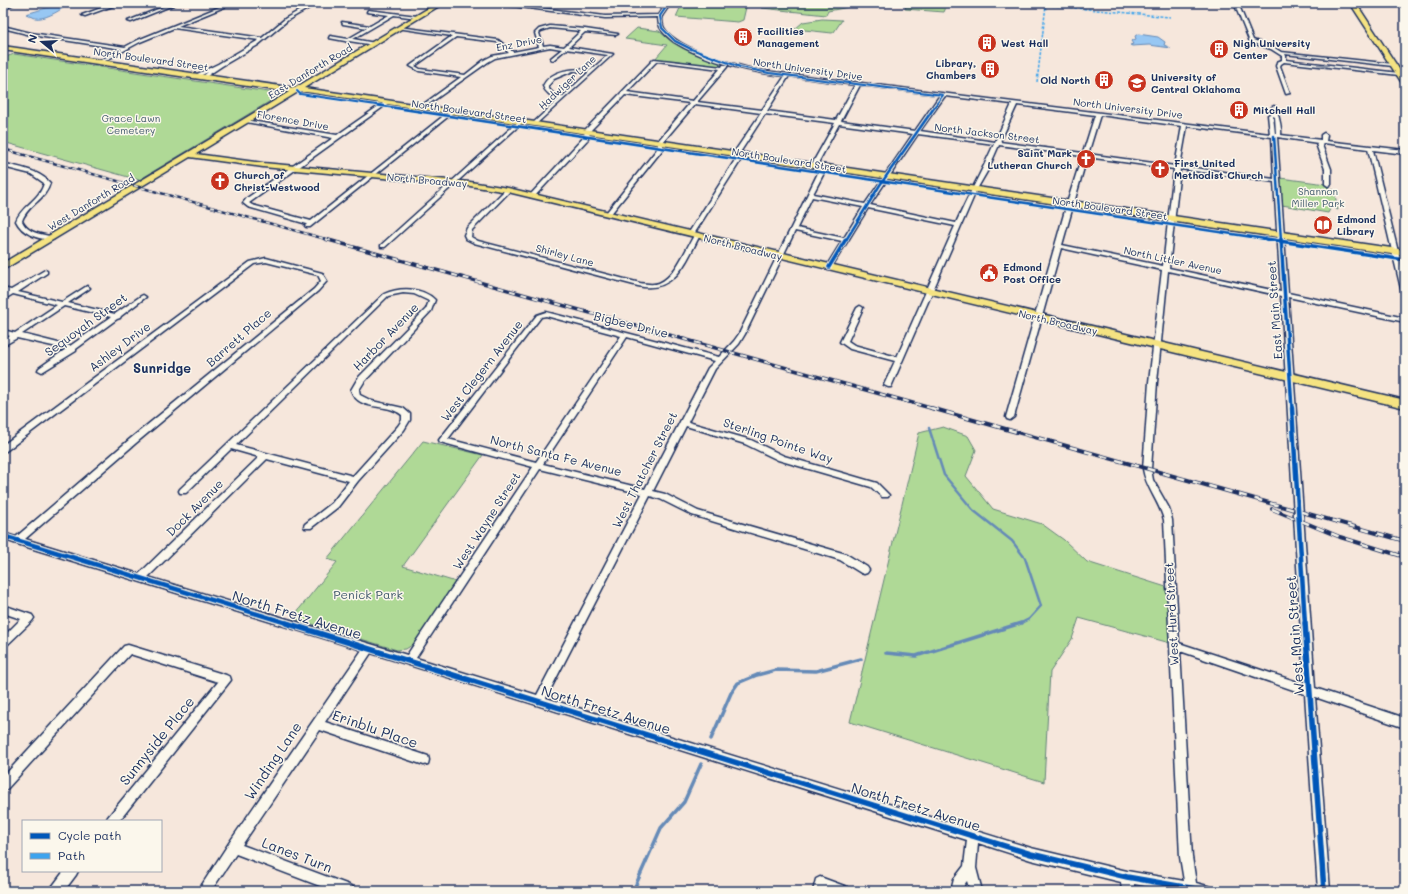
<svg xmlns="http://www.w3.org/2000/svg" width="1408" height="894" viewBox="0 0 1408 894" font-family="Mali,sans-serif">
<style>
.green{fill:#afd996;stroke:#65847a}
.water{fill:#97c7f3;stroke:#658ab7}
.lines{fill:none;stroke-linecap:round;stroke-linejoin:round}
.stream-far1{stroke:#658ab7;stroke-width:2.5}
.stream{stroke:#658ab7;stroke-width:3.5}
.minor-casing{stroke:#1b2f5e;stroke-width:3}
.major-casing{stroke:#1b2f5e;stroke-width:3}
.minor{fill:#fbf7ec;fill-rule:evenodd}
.major{fill:#f5e382;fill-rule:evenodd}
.rail-far2-casing{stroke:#1b2f5e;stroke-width:2.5}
.rail-far1-casing{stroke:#1b2f5e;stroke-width:3.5}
.rail-casing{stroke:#1b2f5e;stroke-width:4}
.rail-far2{stroke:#fbf7ec;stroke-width:1.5;stroke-dasharray:4;stroke-linecap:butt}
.rail-far1{stroke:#fbf7ec;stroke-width:2;stroke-dasharray:6;stroke-linecap:butt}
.rail{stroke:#fbf7ec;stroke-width:2.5;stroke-dasharray:8;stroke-linecap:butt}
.quiet{stroke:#3da3ed;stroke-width:1.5;stroke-dasharray:3 1.5;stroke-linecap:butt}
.cycleway-far4-casing{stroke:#fbf7ec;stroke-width:3.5}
.cycleway-far3-casing{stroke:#fbf7ec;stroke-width:4}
.cycleway-far2-casing{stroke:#fbf7ec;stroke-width:5.5}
.cycleway-far1-casing{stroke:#fbf7ec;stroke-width:7}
.cycleway-casing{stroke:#fbf7ec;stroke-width:8}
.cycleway-far4{stroke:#0057b8;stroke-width:2}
.cycleway-far3{stroke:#0057b8;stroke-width:2.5}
.cycleway-far2{stroke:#0057b8;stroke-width:3.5}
.cycleway-far1{stroke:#0057b8;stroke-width:4.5}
.cycleway{stroke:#0057b8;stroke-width:5.5}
.oneway{fill:#8b93a5}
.labels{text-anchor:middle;stroke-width:3;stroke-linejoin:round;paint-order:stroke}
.far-poi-label{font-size:10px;font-weight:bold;fill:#1b2f5e;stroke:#fbf7ec;text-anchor:start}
.far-street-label{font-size:10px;fill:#1b2f5e;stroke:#fbf7ec}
.far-park-label{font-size:10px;fill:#405a6c;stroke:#fbf7ec}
.street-label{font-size:12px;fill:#1b2f5e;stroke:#fbf7ec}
.park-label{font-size:12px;fill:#405a6c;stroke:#fbf7ec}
.neighbourhood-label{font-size:13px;font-weight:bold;fill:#1b2f5e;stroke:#fbf7ec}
.near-street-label{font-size:14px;fill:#1b2f5e;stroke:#fbf7ec}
</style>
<rect width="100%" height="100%" fill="#f6e7dc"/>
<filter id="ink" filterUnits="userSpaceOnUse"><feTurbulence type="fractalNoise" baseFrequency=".025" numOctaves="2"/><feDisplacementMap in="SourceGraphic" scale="8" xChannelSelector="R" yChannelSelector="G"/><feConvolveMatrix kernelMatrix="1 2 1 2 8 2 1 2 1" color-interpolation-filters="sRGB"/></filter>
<g filter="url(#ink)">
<path class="green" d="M688,3H747L743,20L738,22L676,17L681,6Z
M767,3H855L854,5L851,4L849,7L828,11L826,15L762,8Z
M907,3H948L944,12L905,9Z
M822,19L842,20L834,32L832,33L795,29L803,22Z
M637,28L659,31L673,43L720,63L721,65L714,66L655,59L667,45L625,39Z
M14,54L282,94L139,180L3,142V58Z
M1280,178L1326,184L1328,188L1334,190L1338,210L1331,207L1328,213L1282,205Z
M943,427L968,436L976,450L966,476L993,509L1042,524L1064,540L1087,562L1166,587L1170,643L1079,618L1072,639L1050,672L1044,782L850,722L919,433Z
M423,441L483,455L403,566L456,582L415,643L406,649L397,650L292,618L337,562L327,559Z"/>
<path class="water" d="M60,4L64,5V7C58,12 43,20 35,18C32,17 29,15 26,14Z
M1138,34L1158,37L1165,42L1164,45L1171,48L1149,45L1132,46L1130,45L1133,44L1131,41L1136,39L1135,36Z"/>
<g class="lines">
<path class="stream-far1" d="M929,428L944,475L973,510L1012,541L1025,558L1041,606L1029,619L1019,624"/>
<path class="stream" d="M886,653L916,656L1021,623
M711,739L731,693L738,683L757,675L776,670L816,671L861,659
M633,891L661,828L684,802L701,764"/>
<g class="minor-casing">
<path id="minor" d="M10,3H15L3,10V7Z
M115,3H121L85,16L82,15Z
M173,3H178L131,22L128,21Z
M229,3H234L178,26L262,38L286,18L313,3H318L288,20L258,45L222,66L204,78L202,77L208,72L197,77L193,76L218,64L259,40L174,28L140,42L101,63L99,62V61L122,49L31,35L3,28V26L31,33L125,47L138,40Z
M490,3H501L605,16L659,15L667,3H671L662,16C662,20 662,25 664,28C677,49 733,64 757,70L1270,134L1268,115L1272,113V107L1274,106L1276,107C1278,116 1282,125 1281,135L1321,140V135L1324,133L1327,135L1326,141L1405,150V154L1373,150L1405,280V295L1402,293L1368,149L1324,143L1322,145L1331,169V184L1328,186L1325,184V169L1316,144L1318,143L1277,137L1288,293L1405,318V322L1288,297L1315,688L1405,718V728L1315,697L1330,891H1318L1305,694L1180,651L1192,857L1196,883L1211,887L1213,891H1172L1134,884V891H1122L1121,882L1031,860L978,843L976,868L982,891H970L967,881L964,885L963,891H951L954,879L964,866L967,840L371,653L325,722L428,756L429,760L428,764L424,765L320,730L242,845L349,885L353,887L355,891H333L236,854L211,891H198L229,843L362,650L14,543L3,539V533L16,537L130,439L314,289L321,281L318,275L266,262L254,264L6,451L3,452V445L250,262L266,258L322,273L327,281L318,291L136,443L25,539L139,574L259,457L231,449L186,493H180L179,491L180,489L384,294C400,287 422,287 435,300L431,311L364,382L359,390L360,395L372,401L403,408L410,414V420L404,430L358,481L338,507L311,528H305L304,526L305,524L332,503L349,481L267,459L148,577L407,655L533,467L440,442L439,440L537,315L546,312L719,357L734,341L739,334L818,173L816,169L811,166L835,123L765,114L739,154L741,160L694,234L693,235H689L688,234L735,160L733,154L761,113L695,104L663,142V149L610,215H606V213L658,148V141L690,103L625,95L590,131L589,138L534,197H530V195L584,137L585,130L654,59L722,67L723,65H727V67L697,102L762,110L785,76C776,75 767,74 758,72C734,68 684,53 667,36C661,31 658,25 658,17L605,18ZM657,61L720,69L693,101L627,92ZM789,76L855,85L836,120L767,111ZM860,85L940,95L915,131L841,121ZM945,96L1012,104L995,142L920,131ZM1017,105L1095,115L1083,153L1000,142ZM1100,115L1182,126L1175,166L1088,154ZM1273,116L1275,117L1276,133L1275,134ZM839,124L913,134L865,204L813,194L824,173L820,167L817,165ZM1187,126L1272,137L1274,179L1180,166ZM918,134L994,144C982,171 968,196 956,223L870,205ZM999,145L1082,156L1068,200L1006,417L1007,419L1010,420L1014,417L1061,248L1162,270L1149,382L1143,469C1146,488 1159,501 1164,520L1180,857L1184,881L1127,871L1031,848L546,698L650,496L660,499L692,515L840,560L861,573L864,574L867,573L869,570L867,567L846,554L698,511L665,494L653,491L686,426L745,444L778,460L871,487L882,497H888L889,495L877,483L784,456L751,440L688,422L715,369L739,344L745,334L795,231L842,241L826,267L827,268H831L868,208L955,226L897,357L854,345L848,341L863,308L862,307L860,306L857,308L840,342L850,349L895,361L884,385L888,387H891L977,189L988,170ZM1087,157L1174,169L1163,266L1062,245ZM1180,169L1274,182L1281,292L1169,268ZM812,197L863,207L844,238L797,228ZM1168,271L1281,296L1304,684L1179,643L1172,520L1169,508L1153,480L1151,469L1157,382ZM403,293L414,294L429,301L426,309L358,378L351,390C359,413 387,402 402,415V420L398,426L353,476L236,445L388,296ZM546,316L621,336L536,462L448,439L541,317ZM627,337L715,361L708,368L645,489L543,464ZM540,469L642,494L537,695L416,658Z
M1234,3H1238L1253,40L1273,47L1281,52L1393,64L1395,65L1393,66L1285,54L1286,56V60L1399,73L1401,74L1399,75L1284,62L1281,64L1280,66L1290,93L1286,94L1276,66L1277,62L1282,60V56L1271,49L1250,42Z
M368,10L417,16L419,17L417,18L394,15L353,39L375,43V45H374L349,41L347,42L345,41L329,38L330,36L348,39L367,28L343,24L342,22L370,26L389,15L367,12Z
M550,26L585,29L618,34L616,35L585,32L569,47L613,54L535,125L533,124V123L559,99C552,96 546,94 543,86C551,69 575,68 591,70L608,55L566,49L553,60L551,59V58L562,49L550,47L495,58L488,62L423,108H421V106L461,77L419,71L410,66L452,36L397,28L399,27L498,40L513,52L539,47L535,33L539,29ZM550,28L581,31L564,47L550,45L543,46L539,33L541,31ZM456,37L497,42L509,53L492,56L484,60L465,75L420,69L415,66ZM573,71L589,72L562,97C555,94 550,93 548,86L554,79Z
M386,101L390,102L249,203L252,205L311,221L451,110L455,111L310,227H306L305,226L307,224L248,207L243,203L247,198L333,138L246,122L244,121V120L337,135Z
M519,121L523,122L385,247H381V245Z
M3,163C19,168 38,169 50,183C46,200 27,205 22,221C28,234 42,234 54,237V239C40,241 22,234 16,221C22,205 40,200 44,183L31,174L3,167Z
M506,189L511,190L472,230L471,237L478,241L640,283C646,284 654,285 659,283C676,276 686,248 695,234L697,233L700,235C686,262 675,294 638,286L474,243L466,239L464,235L467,228Z
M45,270L47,271V273L18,292L62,302L87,286L90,288L89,289L68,303L115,314L141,296L143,295L146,297L121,316L120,318L117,319L76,349V351L42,372L38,370L39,368L66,349L17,338L3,346V341L10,336L3,334V330L15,333L57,305L13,294L3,300V295L7,293L3,292V288L11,290ZM64,306L111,317L70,346L22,334Z
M3,605L32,615L34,618L32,621L6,646L3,647V637L21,619L3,613Z
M128,645L226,675L230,677L231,680L119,821H106L108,817L218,682L130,654L7,789L3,791V777L124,646Z
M64,871H78L76,875L64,891H50L52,887Z
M820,877L847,887L849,891H813L816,879Z"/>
</g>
<g class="major-casing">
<path id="major" d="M437,3H444L304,88L1405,250V256L307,92H298L196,154L263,163L470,182L508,188L1405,400V408L508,192L470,186L263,167L190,157L3,270V263L289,92L3,50V46L295,88Z
M1350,3H1356L1405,78V85L1402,83Z"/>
</g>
<use href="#minor" class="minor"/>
<use href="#major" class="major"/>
<g class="rail-far2-casing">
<path id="rail-far2" d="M3,149L329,240"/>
</g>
<g class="rail-far1-casing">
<path id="rail-far1" d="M325,239L934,409"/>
</g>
<g class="rail-casing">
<path id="rail" d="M931,408L1405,541
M1272,509L1340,537L1405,557"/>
</g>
<use href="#rail-far2" class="rail-far2"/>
<use href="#rail-far1" class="rail-far1"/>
<use href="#rail" class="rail"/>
<path class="quiet" d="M1025,3L1170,17
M1037,82L1046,5"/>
<g class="cycleway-far4-casing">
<path id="cycleway-far4" d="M669,3L660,16L662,28L675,41L691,49L740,67L769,73L943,95L935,106
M297,91L300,94L383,106"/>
</g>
<g class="cycleway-far3-casing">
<path id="cycleway-far3" d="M376,105L1272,240
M1274,136L1281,240
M846,240L880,185L936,105"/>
</g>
<g class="cycleway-far2-casing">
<path id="cycleway-far2" d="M1266,239L1405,260
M1281,239L1292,409
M829,267L846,239"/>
</g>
<g class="cycleway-far1-casing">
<path id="cycleway-far1" d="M1292,408L1305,624
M3,536L290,624"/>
</g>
<g class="cycleway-casing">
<path id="cycleway" d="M286,623L1031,854L1127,877L1207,891
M1305,623L1324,891"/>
</g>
<use href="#cycleway-far4" class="cycleway-far4"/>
<use href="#cycleway-far3" class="cycleway-far3"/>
<use href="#cycleway-far2" class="cycleway-far2"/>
<use href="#cycleway-far1" class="cycleway-far1"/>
<use href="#cycleway" class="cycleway"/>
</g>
<defs><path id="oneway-solid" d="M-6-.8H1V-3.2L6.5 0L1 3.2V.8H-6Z"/></defs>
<use class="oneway" href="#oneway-solid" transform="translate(1323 65) rotate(6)"/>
</g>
<defs>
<g id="building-disc" transform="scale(1)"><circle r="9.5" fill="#c8321e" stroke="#fbf7ec"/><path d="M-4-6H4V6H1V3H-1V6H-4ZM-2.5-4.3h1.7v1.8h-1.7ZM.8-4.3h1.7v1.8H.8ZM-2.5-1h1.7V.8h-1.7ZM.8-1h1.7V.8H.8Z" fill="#fff"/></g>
<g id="university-disc" transform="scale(1)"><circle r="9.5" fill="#c8321e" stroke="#fbf7ec"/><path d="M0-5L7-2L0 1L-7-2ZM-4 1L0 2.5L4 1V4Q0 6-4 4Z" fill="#fff"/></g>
<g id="church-disc" transform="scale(1)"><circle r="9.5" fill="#c8321e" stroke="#fbf7ec"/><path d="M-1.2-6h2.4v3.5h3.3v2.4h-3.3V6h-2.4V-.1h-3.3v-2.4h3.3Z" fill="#fff"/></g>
<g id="library-disc" transform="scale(1)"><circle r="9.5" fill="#c8321e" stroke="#fbf7ec"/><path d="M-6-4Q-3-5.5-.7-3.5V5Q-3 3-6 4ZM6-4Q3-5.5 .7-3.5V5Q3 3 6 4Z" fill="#fff"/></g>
<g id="civic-disc" transform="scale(1)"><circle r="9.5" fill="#c8321e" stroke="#fbf7ec"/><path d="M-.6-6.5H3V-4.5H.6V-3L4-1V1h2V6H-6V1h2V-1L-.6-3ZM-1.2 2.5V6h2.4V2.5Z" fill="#fff"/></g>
</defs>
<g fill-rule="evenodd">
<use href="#building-disc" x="743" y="37"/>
<use href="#building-disc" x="987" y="43"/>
<use href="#building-disc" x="1219" y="49"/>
<use href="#building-disc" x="990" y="69"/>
<use href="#building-disc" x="1104" y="80"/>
<use href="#university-disc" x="1137" y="83"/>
<use href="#building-disc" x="1239" y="110"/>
<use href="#church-disc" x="1086" y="159"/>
<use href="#church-disc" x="1160" y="169"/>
<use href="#church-disc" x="220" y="181"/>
<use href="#library-disc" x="1323" y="225"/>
<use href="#civic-disc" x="989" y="273"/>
</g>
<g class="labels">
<g class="far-poi-label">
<text x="757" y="35">Facilities<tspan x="757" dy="12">Management</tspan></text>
<text x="1001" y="47">West Hall</text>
<text x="1233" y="47">Nigh University<tspan x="1233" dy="12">Center</tspan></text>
<text x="976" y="67" text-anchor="end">Library,<tspan x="976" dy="12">Chambers</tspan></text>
<text x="1151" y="81">University of<tspan x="1151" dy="12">Central Oklahoma</tspan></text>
<text x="1090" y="84" text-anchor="end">Old North</text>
<text x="1253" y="114">Mitchell Hall</text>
<text x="1072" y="157" text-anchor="end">Saint Mark<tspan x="1072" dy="12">Lutheran Church</tspan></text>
<text x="1174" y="167">First United<tspan x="1174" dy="12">Methodist Church</tspan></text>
<text x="234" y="179">Church of<tspan x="234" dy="12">Christ-Westwood</tspan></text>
<text x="1337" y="223">Edmond<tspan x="1337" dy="12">Library</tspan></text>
<text x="1003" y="271">Edmond<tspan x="1003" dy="12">Post Office</tspan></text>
</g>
<g class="far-street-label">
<text transform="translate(519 43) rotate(-11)" y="4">Enz Drive</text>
<text transform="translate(151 59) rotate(8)" y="4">North Boulevard Street</text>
<text transform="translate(808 69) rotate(8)" y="4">North University Drive</text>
<text transform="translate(310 71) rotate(-31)" y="4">East Danforth Road</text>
<text transform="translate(567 82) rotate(-43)" y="4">Hadwiger Lane</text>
<text transform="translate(1128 108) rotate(7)" y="4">North University Drive</text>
<text transform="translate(469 111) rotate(8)" y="4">North Boulevard Street</text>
<text transform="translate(293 120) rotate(10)" y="4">Florence Drive</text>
<text transform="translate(987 133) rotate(7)" y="4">North Jackson Street</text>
<text transform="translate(789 160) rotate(9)" y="4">North Boulevard Street</text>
<text transform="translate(427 180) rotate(5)" y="4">North Broadway</text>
<text transform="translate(91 202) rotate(-31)" y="4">West Danforth Road</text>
<text transform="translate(1110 208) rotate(8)" y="4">North Boulevard Street</text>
<text transform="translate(743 247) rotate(14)" y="4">North Broadway</text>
<text transform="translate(565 255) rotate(15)" y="4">Shirley Lane</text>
<text transform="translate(1173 260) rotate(12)" y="4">North Littler Avenue</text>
<text transform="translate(1058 322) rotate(13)" y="4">North Broadway</text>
</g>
<g class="far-park-label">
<text x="131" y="122">Grace Lawn<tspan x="131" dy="12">Cemetery</tspan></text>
<text x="1318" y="195">Shannon<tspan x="1318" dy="12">Miller Park</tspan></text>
</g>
<g class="street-label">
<text transform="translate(1275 310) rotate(-94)" y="4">East Main Street</text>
<text transform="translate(86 325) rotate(-36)" y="4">Sequoyah Street</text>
<text transform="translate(631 325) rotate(14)" y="4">Bigbee Drive</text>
<text transform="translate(386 337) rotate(-46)" y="4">Harbor Avenue</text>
<text transform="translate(239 338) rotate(-41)" y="4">Barrett Place</text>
<text transform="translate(120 347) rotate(-37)" y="4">Ashley Drive</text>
<text transform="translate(482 371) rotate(-52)" y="4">West Clegern Avenue</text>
<text transform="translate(778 441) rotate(19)" y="4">Sterling Pointe Way</text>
<text transform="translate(556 456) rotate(14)" y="4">North Santa Fe Avenue</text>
<text transform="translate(645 470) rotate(-63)" y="4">West Thatcher Street</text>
<text transform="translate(195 508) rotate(-45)" y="4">Dock Avenue</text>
<text transform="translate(487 521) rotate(-57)" y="4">West Wayne Street</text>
<text transform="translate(1172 614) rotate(-93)" y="4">West Hurd Street</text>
</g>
<g class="park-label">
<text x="368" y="599">Penick Park</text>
</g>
<g class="neighbourhood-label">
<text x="162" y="373">Sunridge</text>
</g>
<g class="near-street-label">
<text transform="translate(297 615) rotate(17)" y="5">North Fretz Avenue</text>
<text transform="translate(1295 635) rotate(-94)" y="5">West Main Street</text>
<text transform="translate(606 710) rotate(17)" y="5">North Fretz Avenue</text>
<text transform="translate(375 729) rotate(19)" y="5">Erinblu Place</text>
<text transform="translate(157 741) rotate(-51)" y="5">Sunnyside Place</text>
<text transform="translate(273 761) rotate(-56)" y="5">Winding Lane</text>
<text transform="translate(916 807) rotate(17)" y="5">North Fretz Avenue</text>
<text transform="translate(297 855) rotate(21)" y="5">Lanes Turn</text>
</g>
</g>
<rect width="1408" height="894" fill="none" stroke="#fbf7ec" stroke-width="16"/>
<rect x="8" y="8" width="1392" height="878" fill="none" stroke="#1b2f5e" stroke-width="1.5" filter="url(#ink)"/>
<rect x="22" y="820" width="140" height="52" fill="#fbf7ec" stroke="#a1a7b3"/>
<rect x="30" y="833" width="20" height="6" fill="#0057b8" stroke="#a1a7b3"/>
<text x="58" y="840" font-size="12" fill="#1b2f5e">Cycle path</text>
<rect x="30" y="853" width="20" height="6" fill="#3da3ed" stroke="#a1a7b3"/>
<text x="58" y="860" font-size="12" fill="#1b2f5e">Path</text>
<g transform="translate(42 42) rotate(288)" stroke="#fbf7ec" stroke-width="3" paint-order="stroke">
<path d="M0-3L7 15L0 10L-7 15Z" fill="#1b2f5e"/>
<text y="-6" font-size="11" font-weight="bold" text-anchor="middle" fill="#1b2f5e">N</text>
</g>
</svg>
